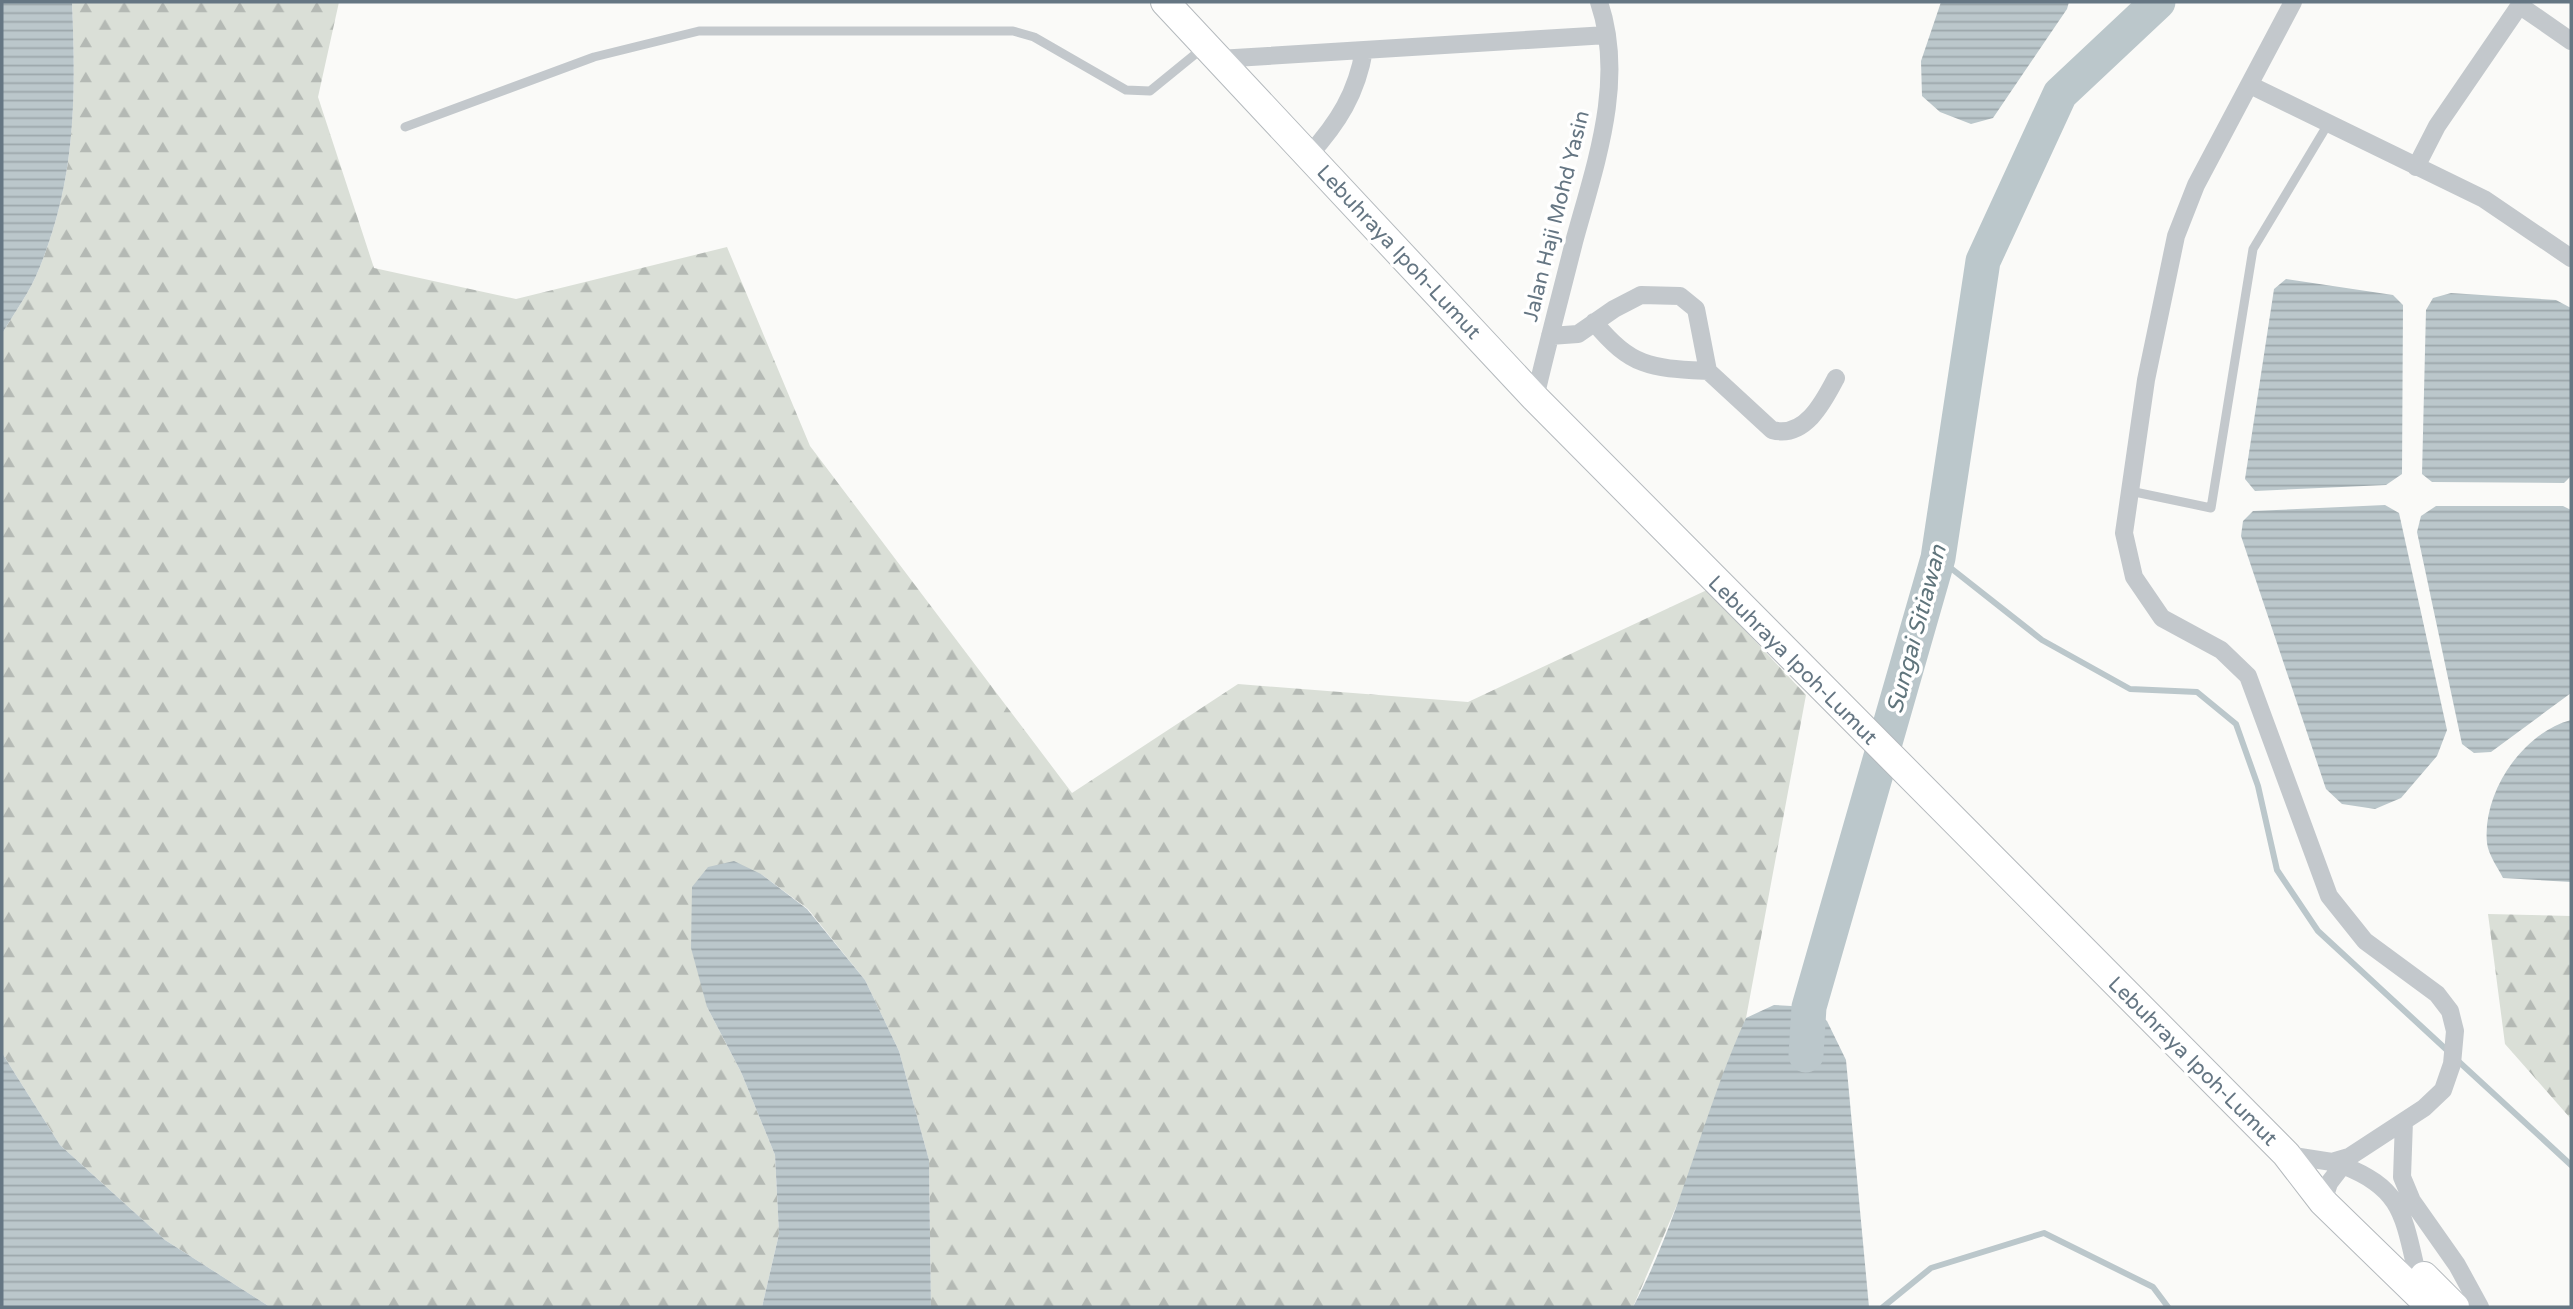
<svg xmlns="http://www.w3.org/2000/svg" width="2573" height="1309" viewBox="0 0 2573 1309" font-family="'Varela Round',sans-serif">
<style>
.forest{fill:url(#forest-firs)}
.water{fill:url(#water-rules)}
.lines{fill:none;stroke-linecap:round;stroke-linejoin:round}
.stream{stroke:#bbc7cb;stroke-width:6}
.river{stroke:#bbc7cb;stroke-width:35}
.trunk-casing{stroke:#b4b9bd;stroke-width:30}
.service{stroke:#c3c8cc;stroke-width:9}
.minor{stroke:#c3c8cc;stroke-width:18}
.trunk{stroke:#fff;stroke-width:28}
.labels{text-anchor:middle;stroke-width:7;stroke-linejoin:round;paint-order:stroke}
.street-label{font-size:21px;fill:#657683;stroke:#fff}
.water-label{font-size:23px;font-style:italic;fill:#60757c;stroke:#fff}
</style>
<defs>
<pattern id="forest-firs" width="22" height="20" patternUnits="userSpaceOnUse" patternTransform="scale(1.75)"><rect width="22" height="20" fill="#dadfd7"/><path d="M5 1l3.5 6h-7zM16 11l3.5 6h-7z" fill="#b4b9b4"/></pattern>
<pattern id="water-rules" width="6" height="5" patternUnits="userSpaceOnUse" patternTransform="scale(1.75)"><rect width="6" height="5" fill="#bbc7cb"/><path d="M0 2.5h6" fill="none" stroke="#9ca6aa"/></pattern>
</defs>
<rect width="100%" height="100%" fill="#fafaf8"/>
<path class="forest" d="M72,2H339L318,97L374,268L516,299L727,247L810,446L1072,793L1238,684L1468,702L1707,590L1806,695L1746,1018L1682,1193L1633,1307H931L929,1160L899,1051L865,980L808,909L761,874L707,1007L741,1072L775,1155L779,1234L762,1307H270L165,1240L60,1145L2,1053V334C14,313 30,292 39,269C76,179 76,97 72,2Z
M2488,914L2571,916V1119L2505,1044Z"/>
<path class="water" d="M2,2H72C76,97 76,179 39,269C30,292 14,313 2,334Z
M1941,2H2069L2067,9L1993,118L1971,124L1940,112L1922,96L1921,61Z
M2286,279L2393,295L2403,305L2402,474L2386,485L2255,491L2245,479L2274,289Z
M2451,293L2556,300L2571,308V476L2564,483L2432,482L2422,474L2426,310L2433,298Z
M2385,505L2399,513L2447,730L2437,756L2401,798L2375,809L2342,804L2326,789L2241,536L2243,521L2253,511Z
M2436,506H2563L2571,510V693L2491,752L2474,753L2462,744L2417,532L2421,516Z
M2571,720V882L2503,878C2498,868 2488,854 2487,843C2482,793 2522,733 2571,720Z
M734,861L761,874L807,909L865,980L899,1051L929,1160L931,1307H762L779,1234L775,1155L741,1072L707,1007L691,948L692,887L708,867Z
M1774,1005L1809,1007L1827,1021L1846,1060L1869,1307H1633C1682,1215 1703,1112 1746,1018Z
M2,1053L60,1145L165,1240L270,1307H2Z"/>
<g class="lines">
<path class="stream" d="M1938,558L2042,640L2130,689L2197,692L2236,724L2258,786L2277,870L2318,931L2449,1052
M2457,1060L2571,1165
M1883,1307L1931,1268L2044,1233L2153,1287L2168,1307"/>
<path class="river" d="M1806,1055L1809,1007L1938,558L1983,261L2060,94L2158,2"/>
<g class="trunk-casing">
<path id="trunk" d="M1165,2L1535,398L2286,1154L2323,1202L2431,1307
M2424,1276L2455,1307"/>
</g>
<path class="service" d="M405,127L594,57L699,31H1013L1034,37L1126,90L1150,91L1204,47
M2130,491L2211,508L2253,249L2328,124"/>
<path class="minor" d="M2519,5L2571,41
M1218,59L1607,35
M2250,85L2484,199L2571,258
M1309,155C1338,123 1357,93 1364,50
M2416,167L2437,126L2522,2
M1594,322C1632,368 1651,368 1708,371
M1550,336L1578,334L1614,309L1641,295L1680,296L1696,309L1708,371L1772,430C1805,439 1824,401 1836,378
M1535,398C1547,346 1561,294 1574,242C1595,165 1626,81 1599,2
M2404,1121L2402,1177L2412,1201L2457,1265L2480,1307
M2287,1155L2332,1162L2349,1157L2424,1108L2443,1090L2452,1064L2455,1031L2450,1011L2437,994L2365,941L2329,896L2248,676L2221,650L2162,618L2134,577L2124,533L2146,380L2176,236L2196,185L2293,2
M2342,1165C2400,1188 2403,1212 2416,1269
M2323,1202L2329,1183L2349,1157"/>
<use href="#trunk" class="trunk"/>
</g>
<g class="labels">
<g class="street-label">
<text transform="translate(1556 216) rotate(-76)" y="7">Jalan Haji Mohd Yasin</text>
<text transform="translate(1399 252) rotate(47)" y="7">Lebuhraya Ipoh-Lumut</text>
<text transform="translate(1793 660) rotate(45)" y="7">Lebuhraya Ipoh-Lumut</text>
<text transform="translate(2193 1061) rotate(45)" y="7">Lebuhraya Ipoh-Lumut</text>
</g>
<g class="water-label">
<text transform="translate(1916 629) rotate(-75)" y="8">Sungai Sitiawan</text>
</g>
</g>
<rect width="2573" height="1309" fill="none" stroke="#657683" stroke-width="7"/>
</svg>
